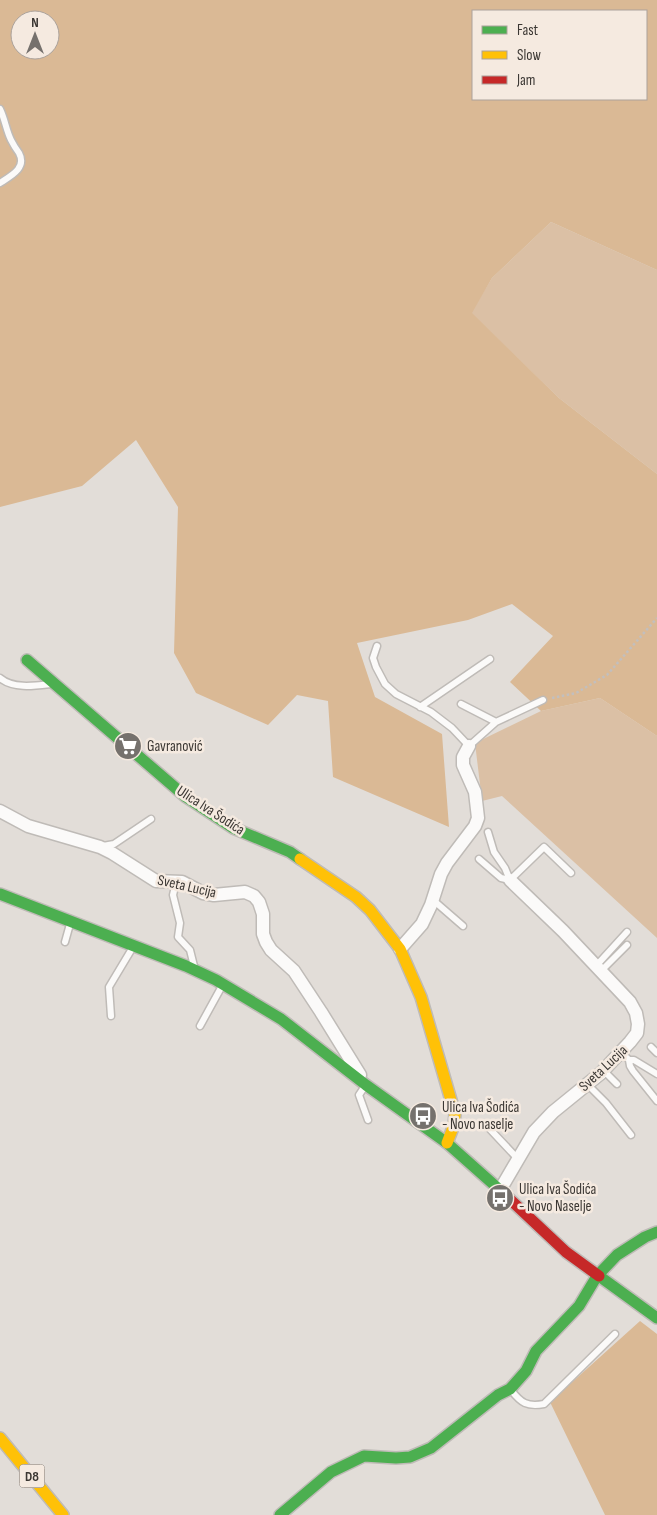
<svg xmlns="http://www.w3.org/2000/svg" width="657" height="1515" viewBox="0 0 657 1515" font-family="'Sofia Sans Condensed',sans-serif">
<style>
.green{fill:#dbc0a5}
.forest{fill:#dab995;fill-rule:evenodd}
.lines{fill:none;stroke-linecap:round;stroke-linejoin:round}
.lane-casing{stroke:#bfbbb7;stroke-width:9}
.street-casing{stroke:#bfbbb7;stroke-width:15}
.fast-casing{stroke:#bfbbb7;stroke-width:14}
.slow-casing{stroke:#bfbbb7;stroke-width:14}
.jam-casing{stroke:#bfbbb7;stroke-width:14}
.path{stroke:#c2bfbe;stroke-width:2.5;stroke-dasharray:2.5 2.5;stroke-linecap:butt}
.lane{stroke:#fbfaf9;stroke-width:6}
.street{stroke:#fbfaf9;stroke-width:12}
.fast{stroke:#4caf50;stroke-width:11}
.slow{stroke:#ffc107;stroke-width:11}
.jam{stroke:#c62828;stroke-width:11}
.labels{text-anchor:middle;stroke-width:5;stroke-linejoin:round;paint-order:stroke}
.shield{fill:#f5eae0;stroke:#736d67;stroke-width:1}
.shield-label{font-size:14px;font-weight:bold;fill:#3b3733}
.poi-label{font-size:15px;fill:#3b3733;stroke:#f5eae0;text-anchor:start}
.street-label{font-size:15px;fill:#3b3733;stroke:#f5eae0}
</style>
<rect width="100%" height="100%" fill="#e2ddd8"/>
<path class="green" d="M551,222L657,270V474L559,398L471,313L492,278Z
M600,698L657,736V938L502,796L482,801L475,743L541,711Z"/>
<path class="forest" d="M0,0H657V270L551,222L492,278L472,313L559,398L657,474V736L600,698L541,711L510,682L553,636L512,604L468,620L357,643L375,697L442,734L449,827L333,777L328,701L297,695L268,725L196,693L174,653L178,507L136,440L82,486L0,507ZM473,11H646V99H473ZM20,20H50V50H20Z
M640,1321L657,1334V1515H605L550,1402Z"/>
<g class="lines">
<g class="lane-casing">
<path id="lane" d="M0,109C5,119 6,130 11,140C13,144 16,149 19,153C27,168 11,176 0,183
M377,646L373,658L376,667L385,684L396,694L431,712L452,728L469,746L496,722L543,700
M0,678C13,689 34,686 50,684
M461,704L496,722
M420,707L490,659
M488,832L494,852L505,868L510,880
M103,846L114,844L151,819
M479,859L501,878L510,880
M510,880L544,847L571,873
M176,882L173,895L180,923L178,937L190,950L194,966
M433,900L463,926
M65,942L70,924
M596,966L627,932
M601,971L627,945
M111,1016L109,987L133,947
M200,1026L222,986
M651,1047L657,1053
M627,1058L629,1060H634L657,1074
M629,1060L630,1066L633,1071L657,1101
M603,1070L617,1084
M587,1084L606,1103L631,1135
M365,1086L359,1095L368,1120
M486,1125L518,1159
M511,1390C521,1403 527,1407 544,1404L615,1334"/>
</g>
<g class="street-casing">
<path id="street" d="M0,811L28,826L100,847L112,853L156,881L182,882L203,893L214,895L245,892L254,896L259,902L263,914V934L266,942L271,950L294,971L321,1012L360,1075
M400,949L422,924L431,905L441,874L447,863L475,826L478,818L475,792L463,765V757L469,746
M500,1190L534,1132L553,1112L601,1073L630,1042L637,1033L638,1024L636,1013L630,1002L563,931L510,880"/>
</g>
<g class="fast-casing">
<path id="fast" d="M27,660L186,797L233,828L290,852L300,859
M0,894L186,966L216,980L281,1019L366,1085L447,1143L501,1191
M599,1276L657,1318
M280,1515L331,1472L364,1456L396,1458L410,1457L431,1448L498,1395L510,1389L526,1371L536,1351L579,1306L597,1276L617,1255L645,1237L657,1232"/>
</g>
<g class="slow-casing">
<path id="slow" d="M300,859L356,897L370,910L400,949L421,997L455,1114L454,1125L447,1143
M0,1438L63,1515"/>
</g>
<g class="jam-casing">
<path id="jam" d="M501,1191L566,1252L599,1276"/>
</g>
<path class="path" d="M552,698L576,693L607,675L657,618"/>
<use href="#lane" class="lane"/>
<use href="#street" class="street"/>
<use href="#fast" class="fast"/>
<use href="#slow" class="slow"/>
<use href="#jam" class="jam"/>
</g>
<defs>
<g id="supermarket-disc" transform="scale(1.4375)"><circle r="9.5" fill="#75716d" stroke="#f5eae0"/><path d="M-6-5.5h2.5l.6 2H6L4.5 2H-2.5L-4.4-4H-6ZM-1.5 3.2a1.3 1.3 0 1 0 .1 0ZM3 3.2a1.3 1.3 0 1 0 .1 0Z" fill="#fff"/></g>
<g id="bus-disc" transform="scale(1.4375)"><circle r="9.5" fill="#75716d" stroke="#f5eae0"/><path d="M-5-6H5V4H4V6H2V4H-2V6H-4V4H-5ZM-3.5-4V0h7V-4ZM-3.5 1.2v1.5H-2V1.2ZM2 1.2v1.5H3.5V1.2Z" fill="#fff"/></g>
</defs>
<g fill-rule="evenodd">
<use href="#supermarket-disc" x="128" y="746"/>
<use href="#bus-disc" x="423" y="1116"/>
<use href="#bus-disc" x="500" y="1198"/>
</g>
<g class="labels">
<rect class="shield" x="19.5" y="1464.5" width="25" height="23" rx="4"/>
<g class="shield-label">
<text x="32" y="1481">D8</text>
</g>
<g class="poi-label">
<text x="147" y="751">Gavranović</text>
<text x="442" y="1112">Ulica Iva Šodića<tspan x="442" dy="17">- Novo naselje</tspan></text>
<text x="519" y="1194">Ulica Iva Šodića<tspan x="519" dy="17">- Novo Naselje</tspan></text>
</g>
<g class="street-label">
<text transform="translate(211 810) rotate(33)" y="5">Ulica Iva Šodića</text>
<text transform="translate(187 886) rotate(13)" y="5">Sveta Lucija</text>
<text transform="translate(603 1068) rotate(-43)" y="5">Sveta Lucija</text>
</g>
</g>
<rect x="472" y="10" width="175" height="90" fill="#f5eae0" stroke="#aba29b"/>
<rect x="482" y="26" width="25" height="8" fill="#4caf50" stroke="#aba29b"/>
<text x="517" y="35" font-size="15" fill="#3b3733">Fast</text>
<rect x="482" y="51" width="25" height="8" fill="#ffc107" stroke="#aba29b"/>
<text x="517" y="60" font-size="15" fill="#3b3733">Slow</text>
<rect x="482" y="76" width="25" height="8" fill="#c62828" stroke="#aba29b"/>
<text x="517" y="85" font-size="15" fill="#3b3733">Jam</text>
<g transform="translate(35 35)"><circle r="24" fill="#f5eae0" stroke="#aba29b"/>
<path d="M0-4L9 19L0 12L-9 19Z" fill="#75716d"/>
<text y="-8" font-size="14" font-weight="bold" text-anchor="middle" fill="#3b3733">N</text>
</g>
</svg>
